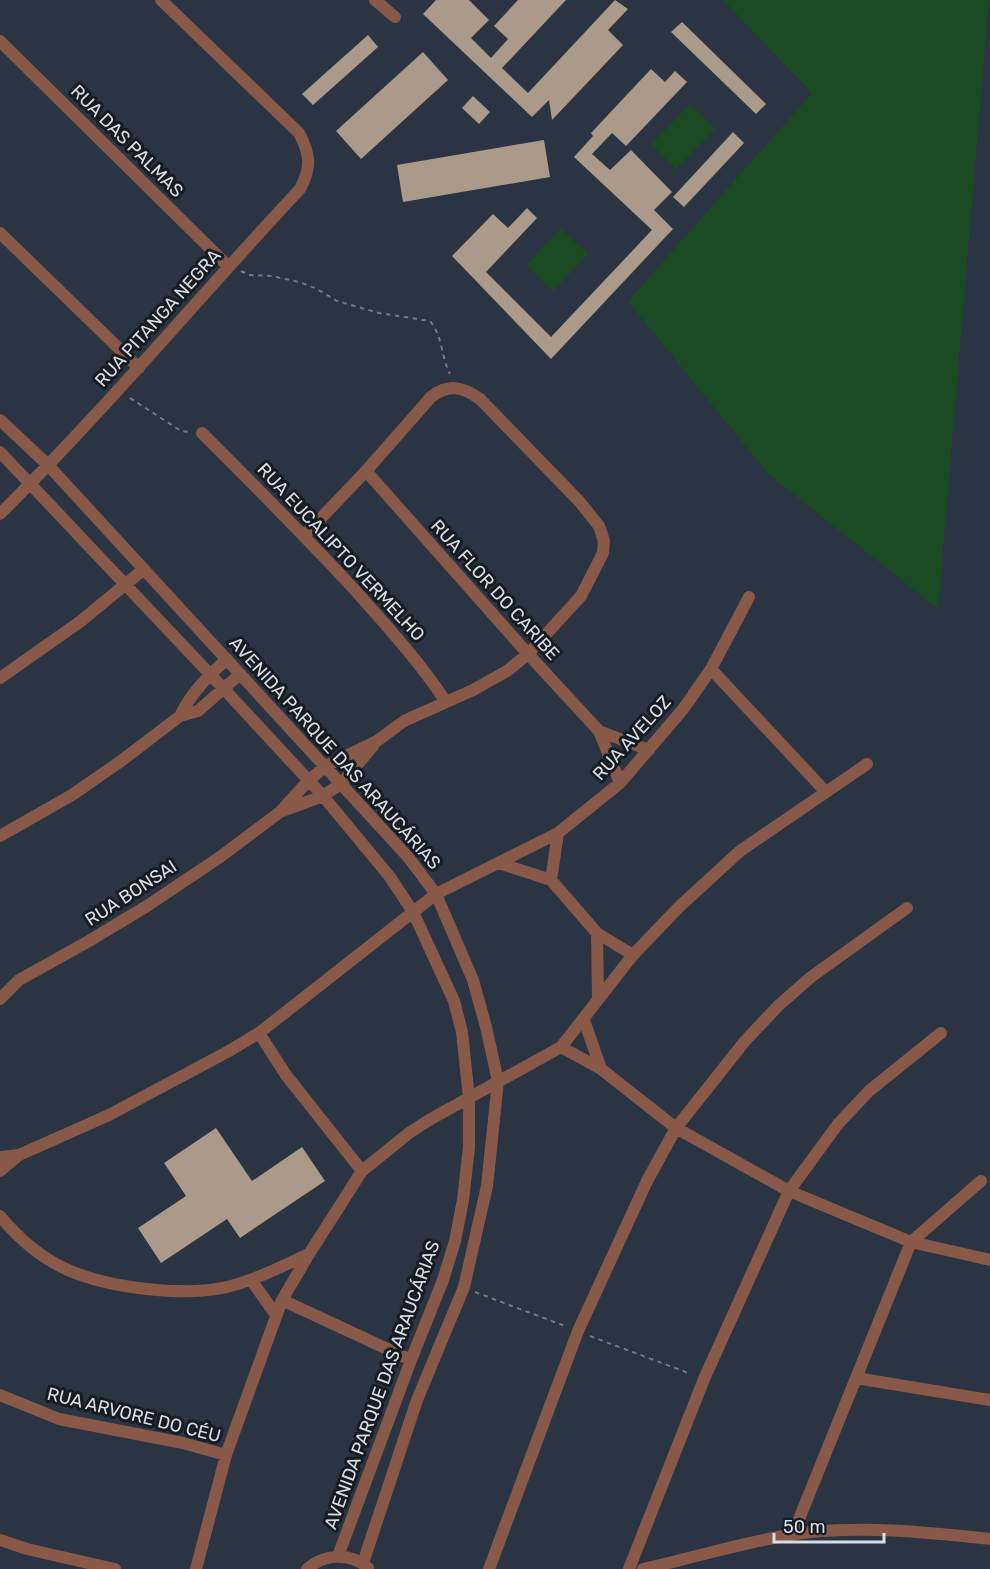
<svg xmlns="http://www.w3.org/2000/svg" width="990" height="1569" viewBox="0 0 990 1569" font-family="Rubik,sans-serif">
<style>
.green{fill:#1b4b22}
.building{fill:#ab9a8a}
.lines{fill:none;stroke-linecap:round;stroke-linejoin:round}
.path{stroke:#737b88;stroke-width:2;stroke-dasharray:4.5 4.5;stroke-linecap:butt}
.minor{stroke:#885948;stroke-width:12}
.labels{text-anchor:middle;stroke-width:6;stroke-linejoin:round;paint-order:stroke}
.street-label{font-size:18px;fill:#d8dee8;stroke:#171b22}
</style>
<rect width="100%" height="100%" fill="#2a3443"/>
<path class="green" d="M723,0H989L938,609L768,474L628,301L812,93Z
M690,104L715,129L676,169L651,144Z
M561,229L588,254L553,291L526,265Z"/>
<path class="building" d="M436,0H469L489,20L471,38L491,58L508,39L494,26L518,0H566L502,68L528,93L615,0L628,9L608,30L623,45L552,120L549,100L532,117L423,14Z
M682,22L766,104L756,114L671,32Z
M368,35L378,47L313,105L302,94Z
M423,52L448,80L361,159L336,131Z
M651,69L665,82L675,71L687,82L626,146L612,133L592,154L610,170L631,150L672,192L654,210L673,229L551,359L452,256L493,214L508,228L527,208L537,218L486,272L551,337L652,230L574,157L593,136L591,133Z
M473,96L490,112L479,124L462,108Z
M733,132L744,143L684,207L673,197Z
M544,140L550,177L403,202L397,165Z
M216,1128L252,1181L302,1147L325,1181L240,1238L227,1219L161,1263L138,1228L186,1196L164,1163Z"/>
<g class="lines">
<path class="path" d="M241,271L249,275L272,276L299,282L315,288L337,301L379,313L430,321C443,337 441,357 450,374
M130,398L181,431L189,432
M475,1292L565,1326
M590,1336L691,1374"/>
<path class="minor" d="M375,0L395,17
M0,41L228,266
M0,233L139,368
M0,420L48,465L408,857L436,894L473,980L486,1027L498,1081L487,1186L464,1287L417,1400L363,1563
M202,433C253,484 304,535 353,588C386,625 419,661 446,702
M0,452L224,689L323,796L390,877L413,912L454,1001L462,1032L469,1098V1147L463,1200L455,1241L443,1280L411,1360L338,1556
M366,471L528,654L599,731L620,783
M0,514C105,410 199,297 300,189C312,167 310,154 299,133L161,0
M711,669L825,791
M0,678L81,621L144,569
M180,716C191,693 208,676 227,659
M599,731L649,750
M282,811L323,796L342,783L373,746
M0,836L72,795L121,761L180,716L198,711L240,674
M499,863L551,880L597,933L633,955
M551,880L558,833
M597,933L598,998
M0,999L19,980L89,941L147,906L220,857L280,812L308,781L326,766L377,741L404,721L473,690L507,671L528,654L581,596L603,553L604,541L599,526L579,501L480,399C463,387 448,383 431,397L366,471L305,535
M584,1020L601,1069
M259,1033L286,1075L362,1171
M561,1047L601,1069L676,1128L789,1191L911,1242L990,1260
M0,1157L19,1155
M0,1171L19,1155L109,1115L229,1051L259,1033L436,894L558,833L620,783L684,708L711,669L749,597
M0,1216C19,1239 41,1258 68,1270C109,1288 184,1297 227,1287C256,1280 282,1266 309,1254
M251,1280L276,1315
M282,1300L411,1360
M856,1378L990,1400
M0,1395L59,1419L183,1443L226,1455
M793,1534L911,1242L981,1181
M0,1540L27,1549L115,1569
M196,1569L226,1455L282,1300L309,1254L362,1171L409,1133L429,1120L561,1047L633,955L679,907L740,851L867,764
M307,1569C324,1554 350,1552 368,1568
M489,1569L578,1331L647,1181L676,1128L745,1041L778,1006L811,977L907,908
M629,1569L704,1379L789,1191L838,1124L869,1091L941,1033
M643,1569C693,1558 744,1542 795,1534C859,1525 926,1532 990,1539"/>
</g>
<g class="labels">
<g class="street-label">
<text transform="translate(127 141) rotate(45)" y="6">RUA DAS PALMAS</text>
<text transform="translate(158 318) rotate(-48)" y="6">RUA PITANGA NEGRA</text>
<text transform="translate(341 552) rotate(47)" y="6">RUA EUCALIPTO VERMELHO</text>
<text transform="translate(495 590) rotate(48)" y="6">RUA FLOR DO CARIBE</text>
<text transform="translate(632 738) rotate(-48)" y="6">RUA AVELOZ</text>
<text transform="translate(335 753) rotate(48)" y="6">AVENIDA PARQUE DAS ARAUCÁRIAS</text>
<text transform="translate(131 893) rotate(-33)" y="6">RUA BONSAI</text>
<text transform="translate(382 1385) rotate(-70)" y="6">AVENIDA PARQUE DAS ARAUCÁRIAS</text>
<text transform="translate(134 1415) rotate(14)" y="6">RUA ARVORE DO CÉU</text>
</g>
</g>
<path d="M774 1533v9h110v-9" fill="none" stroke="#d8dee8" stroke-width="3"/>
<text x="783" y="1533" font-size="18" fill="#d8dee8" stroke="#171b22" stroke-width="4.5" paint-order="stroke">50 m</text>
</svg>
